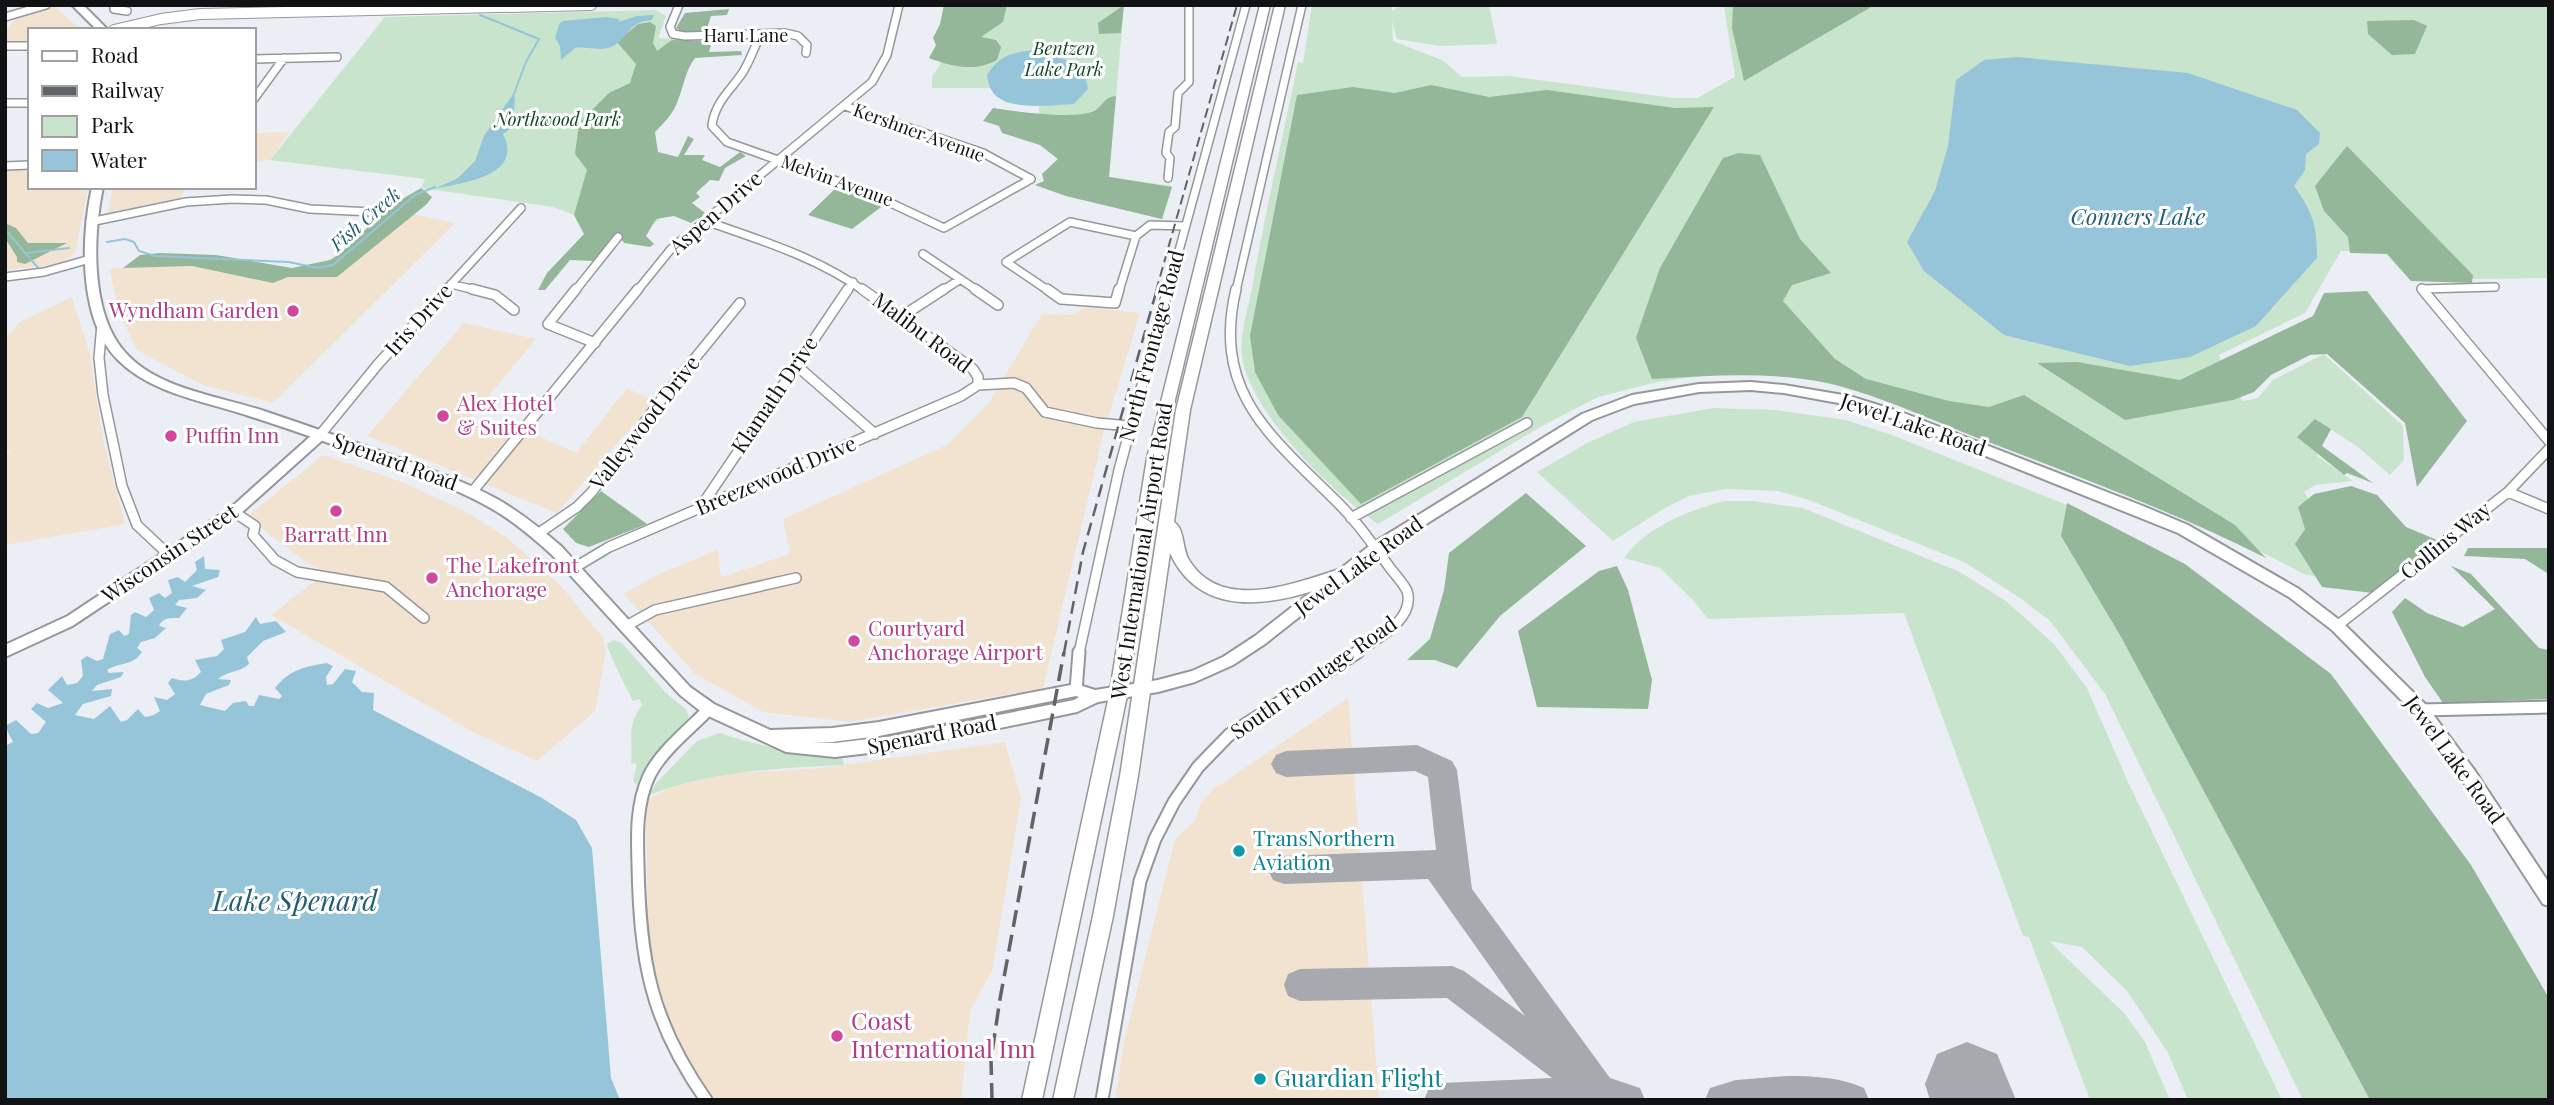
<svg xmlns="http://www.w3.org/2000/svg" width="2554" height="1105" viewBox="0 0 2554 1105" font-family="'Playfair Display',serif">
<style>
.commercial{fill:#f2e2d0}
.green{fill:#c9e4cd}
.forest{fill:#94b799}
.water{fill:#96c5d9}
.lines{fill:none;stroke-linecap:round;stroke-linejoin:round}
.stream{stroke:#96c5d9;stroke-width:2}
.taxiway{fill:#a6aaae;fill-rule:evenodd}
.runway{fill:#a6aaae;fill-rule:evenodd}
.minor-far2-casing{stroke:#94979c;stroke-width:10}
.minor-far1-casing{stroke:#94979c;stroke-width:12}
.minor-casing{stroke:#94979c;stroke-width:15}
.tertiary-far1-casing{stroke:#94979c;stroke-width:12}
.tertiary-casing{stroke:#94979c;stroke-width:15}
.secondary-casing{stroke:#94979c;stroke-width:4}
.primary-casing{stroke:#94979c;stroke-width:3}
.minor-far2{stroke:#fff;stroke-width:7}
.minor-far1{stroke:#fff;stroke-width:9}
.minor{stroke:#fff;stroke-width:11}
.tertiary-far1{stroke:#fff;stroke-width:10}
.tertiary{stroke:#fff;stroke-width:11}
.secondary{fill:#fff;fill-rule:evenodd}
.primary{fill:#fff;fill-rule:evenodd}
.rail-far2{stroke:#616467;stroke-width:2;stroke-dasharray:10 5;stroke-linecap:butt}
.rail-far1{stroke:#616467;stroke-width:2.5;stroke-dasharray:13 7;stroke-linecap:butt}
.rail{stroke:#616467;stroke-width:3.5;stroke-dasharray:17 8;stroke-linecap:butt}
.hotel-dot{fill:#d1479c;stroke:#fff;stroke-width:2.5}
.culture-dot{fill:#0f9aa8;stroke:#fff;stroke-width:2.5}
.labels{text-anchor:middle;stroke-width:6;stroke-linejoin:round;paint-order:stroke}
.far-street-label{font-size:18px;fill:#101214;stroke:#fff}
.far-park-label{font-size:18px;font-style:italic;fill:#104821;stroke:#fff}
.far-water-label{font-size:19px;font-style:italic;fill:#225e73;stroke:#fff}
.street-label{font-size:21px;fill:#101214;stroke:#fff}
.hotel-label{font-size:21px;fill:#b23c85;stroke:#fff;text-anchor:start}
.culture-label{font-size:21px;fill:#0d838f;stroke:#fff;text-anchor:start}
.water-label{font-size:23px;font-style:italic;fill:#225e73;stroke:#fff}
.near-hotel-label{font-size:24px;fill:#b23c85;stroke:#fff;text-anchor:start}
.near-culture-label{font-size:24px;fill:#0d838f;stroke:#fff;text-anchor:start}
.near-water-label{font-size:28px;font-style:italic;fill:#225e73;stroke:#fff}
</style>
<rect width="100%" height="100%" fill="#ebeff5"/>
<path class="commercial" d="M53,5L81,30H30V47L5,44V31L16,18Z
M289,132L270,160L254,161V133Z
M5,170H30V187H88L75,253L60,264L5,270Z
M113,187H187L180,198L108,213Z
M413,214L455,223L273,403L203,385L137,350L120,315L110,271L114,268L192,266L273,283L288,277H337Z
M72,297L90,355L103,440L125,524L5,545V457L10,451L5,450V340L18,323Z
M1086,307L1140,313L1103,435L1043,688L849,722L763,712L694,673L624,594L657,575L718,550L721,577L790,554L783,519L947,445L988,404L1042,314L1071,315Z
M464,323L536,339L467,422L506,435L532,433L576,453L627,388L654,401L557,513L367,436Z
M323,455L399,481L463,510L506,537L560,585L602,636L606,651L595,711L537,761L473,732L271,615L327,572L312,566L266,532L249,515Z
M1348,698L1379,1100H1115L1124,1042L1175,839L1195,821L1201,803L1214,789Z
M1005,742L1021,798L992,971L970,1011L961,1100H714L696,1076L662,1007L648,930L646,805L649,798L673,787L725,774L821,768Z"/>
<path class="green" d="M951,5H1124L1109,177L1172,186L1162,219L1066,196L1035,185L1044,181L1042,174L1058,159L1040,145L1039,106L1006,103L990,88H932V76L940,65Z
M1312,5H1391L1392,11L1400,5H1489L1497,44L1439,46L1397,39L1392,21L1393,41L1442,60L1462,77L1509,76L1674,98H1697L1735,77L1724,5H2549V278L2413,280L2388,251H2341L2305,313L2219,355L2227,378L2243,401L2258,398L2273,380L2324,354L2403,426L2404,460L2390,475L2358,447L2315,419L2318,457L2353,481L2315,485L2304,492L2369,587L2304,574L2199,520L1835,381L1738,371L1657,382L1598,397L1542,426L1378,524C1332,492 1251,414 1242,357C1239,336 1248,309 1252,288C1265,212 1283,137 1298,62L1303,63Z
M656,10L666,16L658,38L691,40L638,149L706,173L654,224L576,211L574,215L553,207L421,188L425,179L270,160L385,17Z
M1713,408L1777,410L1846,420L1892,435L2067,505L2061,536L2121,637L2370,1100H2303L2105,694L2050,621L2020,598L1964,562L1809,500L1778,491L1726,489L1689,496L1665,508L1613,541L1537,472L1587,443L1634,422Z
M1725,501H1753L1803,508L1960,572L2006,601L2054,644L2087,688L2128,782L2282,1100H2188L2168,1053L2127,991L2082,947L2049,941L2125,1014L2145,1042L2170,1100H2090L2029,937L2023,936L1904,613L1708,619L1694,601L1660,568L1624,558C1646,527 1689,510 1725,501Z
M613,640L622,643L666,693L686,709L689,718L645,768L636,785L633,780L637,764L631,763C633,737 626,728 642,705L639,699L633,701C628,691 608,653 607,644Z
M720,733C761,747 799,753 842,756L844,765C777,768 713,771 649,795L657,782L697,741Z"/>
<path class="forest" d="M944,5H1007L1003,22L981,37L996,40L1001,47L997,60C975,72 953,67 929,58L936,45L933,38L940,24Z
M1124,5L1121,33L1099,34L1098,23Z
M1733,5H1873V6L1744,81L1732,28Z
M729,9L727,15L711,16L706,32H682L676,28L685,13Z
M2414,20L2427,26L2415,54L2392,55L2368,34L2367,21Z
M650,22L656,26L653,43L657,51L672,40L712,41L709,52L741,51L742,55L695,58C685,71 684,86 678,100C674,113 664,123 655,132L658,152L678,157L688,136L694,139L684,155H705L702,160L720,167L740,152L746,156L725,168L719,181L710,180L696,193L700,197L692,203L705,213L691,223L674,216L656,219L646,236L654,244L650,247L624,243L618,234L593,261L570,260L545,290H538L547,273L584,234L574,215L587,170L575,154L579,123L609,93L630,83L636,64L617,42L638,24Z
M1431,85L1489,97L1547,90L1675,108L1714,107L1522,417L1361,504L1278,415L1255,372L1250,336L1297,95L1353,87L1395,93Z
M1116,96L1109,177L1172,187L1162,219L1066,196L1035,185L1044,181L1042,174L1058,159L1040,145L1002,133L999,126L983,121L993,108C1013,111 1076,120 1094,111C1103,106 1104,97 1116,96Z
M2347,146L2473,275L2472,283L2411,281L2387,254L2350,253L2348,237L2324,211L2315,186Z
M1739,153L1760,155L1800,239L1831,273L1792,285L1783,301L1835,359L1866,379L1949,401L1989,407L2024,395L2235,525L2266,558C2177,513 2084,479 1991,443C1937,423 1883,396 1827,383C1770,371 1709,376 1652,379L1636,338L1645,311L1660,268L1723,158Z
M837,187L885,204L852,229L808,215Z
M421,188L432,197L427,204L337,277H288L273,283L192,266L123,268L140,255L160,253L216,255L292,268L330,260L341,253L389,207Z
M5,223L16,228L28,243H67L25,264L17,262V257L5,238Z
M2367,291L2467,421L2417,487L2405,423L2327,354L2310,355L2271,375L2254,392L2233,400L2125,420L2037,363L2077,362L2180,380L2313,316L2324,293Z
M2315,419L2331,429L2322,446L2373,483L2347,473L2344,475L2297,437Z
M2351,486L2377,495L2406,527L2437,540L2373,593L2322,587L2295,544L2305,529L2298,507L2314,494Z
M601,491L647,524L589,547L576,543L563,529Z
M1526,493L1586,546L1500,616L1457,668L1435,660H1407L1430,639L1444,590L1449,553Z
M2067,503L2185,564L2331,674L2471,865L2549,998V1100H2370L2121,637L2061,536Z
M2468,548H2549V574L2525,559L2464,556Z
M1617,566L1628,590L1652,680L1648,709L1537,707L1518,631L1599,571Z
M2451,566L2471,574L2539,648L2549,650V699L2443,703L2425,677L2392,612L2405,598L2427,613L2463,627L2495,609Z"/>
<path class="water" d="M654,15L652,20C628,22 631,34 615,45C603,53 588,46 575,48L561,60L560,46L555,38L559,24L563,21L606,17L619,19L618,22L637,16Z
M1035,50L1076,63L1086,79L1088,89L1074,104C1052,105 1005,112 992,91C989,87 988,79 987,75C1001,54 1011,53 1035,50Z
M2017,57L2188,73L2297,110L2320,133L2319,144L2306,154L2305,170L2294,186C2313,213 2317,225 2317,258L2256,326L2190,357L2130,366L2004,335L1924,271L1907,242L1935,191L1948,146L1956,80L1984,60Z
M511,97H515L513,127L503,134C525,177 459,183 434,189L458,178L475,161L484,136Z
M204,556L205,569L220,570L218,577L192,586L206,590L197,598L179,600L175,605L187,608L179,618C171,618 163,617 159,626L166,628L155,638L141,642L137,648L142,652C133,666 120,662 107,670L109,673L124,672L121,677L97,685L92,691L112,689L111,696L83,704L75,715L94,719L110,706L121,722L127,720L138,709L145,717L154,715L160,711L154,697L167,700L175,694L168,683L172,678C183,682 192,682 201,672L195,660L217,656L224,649L221,640L245,632L256,617L260,624L276,621L286,632L263,641L247,657L249,664C240,673 228,670 218,679L231,680L229,685L206,694L200,705L225,711L233,703L246,701L249,706H254L259,695L279,699L282,696L275,688C289,670 306,666 327,663L333,666L326,677L327,685L333,684L345,669L356,671L352,682L362,692L374,693L373,710L542,798L576,820L592,848L611,1078L620,1100H5V746L13,742L5,726L16,720L31,734L38,733L46,722L31,709L37,703L48,708L63,703L48,690L62,676L67,685L77,683L83,676L81,660L87,656L97,661L103,659L110,634L119,630L124,636L129,634L131,615L135,612L146,617L154,610L149,598L159,593L165,598L172,593L168,580L178,577L185,582L197,570L195,562Z"/>
<g class="lines">
<path class="stream" d="M480,15L539,39L526,62L512,99
M5,229L39,269
M107,242L125,239L134,242L139,251L155,256L289,262L317,268L333,265L415,195L435,187
M26,253L69,248"/>
<path class="taxiway" d="M1417,745L1452,761L1457,770L1472,889L1610,1078L1640,1088L1645,1100H1424L1429,1088L1441,1083L1552,1078L1447,998L1300,1001L1288,996L1284,985L1288,974L1300,969L1452,966L1464,971L1525,1016L1428,879L1284,884L1273,880L1268,870L1273,860L1284,856L1436,850L1428,777L1415,771L1286,777L1276,773L1271,764L1276,755L1286,751Z
M1787,1076C1814,1076 1839,1077 1864,1088L1869,1100H1705L1710,1088L1736,1080Z"/>
<path class="runway" d="M1967,1042L1997,1054L2016,1100H1930L1925,1084L1937,1054Z"/>
<g class="minor-far2-casing">
<path id="minor-far2" d="M114,5V9L127,11
M679,5L670,27L673,34L685,36L785,33L798,36L807,45L806,53
M5,17L46,5
M760,35C755,47 750,60 743,72C731,90 714,103 712,126L727,142L865,191L944,228L1031,179
M5,46H30
M254,59L337,57
M254,99L284,58
M5,103H30
M845,106L983,153L1031,179
M5,166L30,165
M1168,178L1170,158L1166,153L1169,132L1175,127L1178,93L1189,82V5
M703,220C759,240 815,256 864,291
M90,222L186,202L232,199L266,200L310,209L372,212
M1136,236L1150,225L1185,226
M923,254L978,291
M5,277L44,272L90,259
M451,284L479,291
M2422,289L2424,291
M2422,289L2495,287
M445,291L521,208
M575,291L618,237
M637,291L671,249L872,82L887,55L899,5
M847,291L853,282
M942,291L959,280
M1049,291L1006,262L1070,222L1136,236
M1119,291L1136,236
M1168,291L1246,5
M1236,291L1302,5"/>
</g>
<g class="minor-far1-casing">
<path id="minor-far1" d="M472,289L495,295L514,310
M576,289L548,324L595,343
M862,289L973,369L978,377V385
M975,289L998,305
M1047,289L1061,299L1115,303L1119,289
M1236,289C1212,391 1269,435 1334,499C1355,519 1371,542 1388,565C1394,574 1402,581 1407,591C1416,620 1375,640 1355,653
M2422,289L2549,441
M901,317L944,289
M102,324L99,358L103,395L122,486L137,525L170,556
M796,365L875,434
M978,385L1014,383L1026,388L1045,412L1097,423L1130,426
M320,435L379,363L447,289
M473,491L638,289
M2508,492L2549,509
M700,508L848,289
M234,512L255,526L253,535L275,560L297,572L386,587L424,618
M1351,518L1527,423
M539,533L577,507L591,493L665,395L740,303
M574,568L609,547L961,396L978,385
M626,626L655,610L796,578
M2337,626L2508,492L2549,449
M1079,653L1119,470L1168,289"/>
</g>
<g class="minor-casing">
<path id="minor" d="M1076,690L1079,652
M2421,710L2549,707
M706,1100C650,1020 640,960 638,865C637,835 636,804 649,776C661,751 690,729 709,709
M1102,1100L1140,881L1155,839L1174,802L1198,767L1229,735L1358,652"/>
</g>
<g class="tertiary-far1-casing">
<path id="tertiary-far1" d="M114,30L161,19L200,14L591,5"/>
</g>
<g class="tertiary-casing">
<path id="tertiary" d="M5,651L70,621L234,512L320,435"/>
</g>
<g class="secondary-casing">
<path id="secondary" d="M72,5H83L108,30H97Z
M92,187H103C93,235 90,312 124,351C156,389 219,396 264,411C309,426 354,442 399,458C432,470 466,482 497,499C520,512 541,529 561,546L690,687L714,704L770,730L832,728L879,722L1076,684L1095,690L1158,680L1192,671L1223,657L1255,636L1373,543L1582,414L1632,395L1699,384L1751,382L1784,385L1849,396L1901,412L2143,506L2188,525L2299,589L2342,622L2426,705L2475,771L2549,883V906L2543,904L2463,781L2416,715L2332,630L2289,597L2178,533L1891,418L1849,405L1784,393L1751,390L1699,392L1634,404L1592,420L1383,551L1265,644L1233,665L1195,682L1158,692L1098,702L1077,712L894,750L835,757L786,752L704,714L680,695L551,554C531,536 511,519 487,506C456,489 422,477 389,465C343,448 296,431 249,416C205,401 152,394 118,360C78,320 81,238 92,187ZM1076,696L1079,697L1074,700L894,736L835,743L812,742H832L879,736Z"/>
</g>
<g class="primary-casing">
<path id="primary" d="M1260,5H1270L1161,458L1128,691L1042,1100H1022L1110,691L1147,458Z
M1275,5H1285L1190,410L1174,522C1185,529 1182,549 1189,560C1222,614 1298,582 1343,568L1349,570L1351,574L1349,578C1289,602 1204,627 1170,553L1138,776L1113,916L1073,1100H1053L1093,916L1120,776L1176,410Z"/>
</g>
<use href="#minor-far2" class="minor-far2"/>
<use href="#minor-far1" class="minor-far1"/>
<use href="#minor" class="minor"/>
<use href="#tertiary-far1" class="tertiary-far1"/>
<use href="#tertiary" class="tertiary"/>
<use href="#secondary" class="secondary"/>
<use href="#primary" class="primary"/>
<path class="rail-far2" d="M1156,291L1237,5"/>
<path class="rail-far1" d="M1064,653L1083,552L1157,289"/>
<path class="rail" d="M992,1100L991,1059L1000,999L1064,652"/>
</g>
<g class="hotel-dot">
<circle cx="293" cy="311" r="7"/>
<circle cx="443" cy="416" r="7"/>
<circle cx="171" cy="436" r="7"/>
<circle cx="336" cy="511" r="7"/>
<circle cx="432" cy="578" r="7"/>
<circle cx="854" cy="641" r="7"/>
<circle cx="837" cy="1036" r="7"/>
</g>
<g class="culture-dot">
<circle cx="1239" cy="851" r="7"/>
<circle cx="1260" cy="1079" r="7"/>
</g>
<g class="labels">
<g class="far-street-label">
<text x="746" y="42">Haru Lane</text>
<text transform="translate(919 133) rotate(20)" y="6">Kershner Avenue</text>
<text transform="translate(837 181) rotate(20)" y="6">Melvin Avenue</text>
</g>
<g class="far-park-label">
<text x="1064" y="55">Bentzen<tspan x="1064" dy="21">Lake Park</tspan></text>
<text x="558" y="126">Northwood Park</text>
</g>
<g class="far-water-label">
<text transform="translate(365 219) rotate(-41)" y="7">Fish Creek</text>
</g>
<g class="street-label">
<text transform="translate(716 213) rotate(-41)" y="7">Aspen Drive</text>
<text transform="translate(419 320) rotate(-48)" y="7">Iris Drive</text>
<text transform="translate(922 333) rotate(37)" y="7">Malibu Road</text>
<text transform="translate(1152 346) rotate(-75)" y="7">North Frontage Road</text>
<text transform="translate(775 395) rotate(-56)" y="7">Klamath Drive</text>
<text transform="translate(645 423) rotate(-52)" y="7">Valleywood Drive</text>
<text transform="translate(1913 425) rotate(19)" y="7">Jewel Lake Road</text>
<text transform="translate(395 462) rotate(20)" y="7">Spenard Road</text>
<text transform="translate(776 476) rotate(-23)" y="7">Breezewood Drive</text>
<text transform="translate(2446 541) rotate(-39)" y="7">Collins Way</text>
<text transform="translate(1142 551) rotate(-81)" y="7">West International Airport Road</text>
<text transform="translate(170 554) rotate(-34)" y="7">Wisconsin Street</text>
<text transform="translate(1359 566) rotate(-36)" y="7">Jewel Lake Road</text>
<text transform="translate(1314 678) rotate(-35)" y="7">South Frontage Road</text>
<text transform="translate(932 735) rotate(-11)" y="7">Spenard Road</text>
<text transform="translate(2454 760) rotate(54)" y="7">Jewel Lake Road</text>
</g>
<g class="hotel-label">
<text x="279" y="318" text-anchor="end">Wyndham Garden</text>
<text x="457" y="411">Alex Hotel<tspan x="457" dy="24">&amp; Suites</tspan></text>
<text x="185" y="443">Puffin Inn</text>
<text x="336" y="542" text-anchor="middle">Barratt Inn</text>
<text x="446" y="573">The Lakefront<tspan x="446" dy="24">Anchorage</tspan></text>
<text x="868" y="636">Courtyard<tspan x="868" dy="24">Anchorage Airport</tspan></text>
</g>
<g class="culture-label">
<text x="1253" y="846">TransNorthern<tspan x="1253" dy="24">Aviation</tspan></text>
</g>
<g class="water-label">
<text x="2138" y="225">Conners Lake</text>
</g>
<g class="near-hotel-label">
<text x="851" y="1030">Coast<tspan x="851" dy="28">International Inn</tspan></text>
</g>
<g class="near-culture-label">
<text x="1274" y="1087">Guardian Flight</text>
</g>
<g class="near-water-label">
<text x="295" y="911">Lake Spenard</text>
</g>
</g>
<rect width="2554" height="1105" fill="none" stroke="#101214" stroke-width="14"/>
<rect x="28" y="28" width="228" height="161" fill="#ffffff" stroke="#9fa0a1" stroke-width="2"/>
<rect x="42" y="51" width="35" height="10" fill="#ffffff" stroke="#9fa0a1" stroke-width="2"/>
<text x="91" y="63" font-size="21" fill="#101214">Road</text>
<rect x="42" y="86" width="35" height="10" fill="#616467" stroke="#9fa0a1" stroke-width="2"/>
<text x="91" y="98" font-size="21" fill="#101214">Railway</text>
<rect x="42" y="116" width="35" height="21" fill="#c9e4cd" stroke="#9fa0a1" stroke-width="2"/>
<text x="91" y="133" font-size="21" fill="#101214">Park</text>
<rect x="42" y="150" width="35" height="21" fill="#96c5d9" stroke="#9fa0a1" stroke-width="2"/>
<text x="91" y="168" font-size="21" fill="#101214">Water</text>
</svg>
